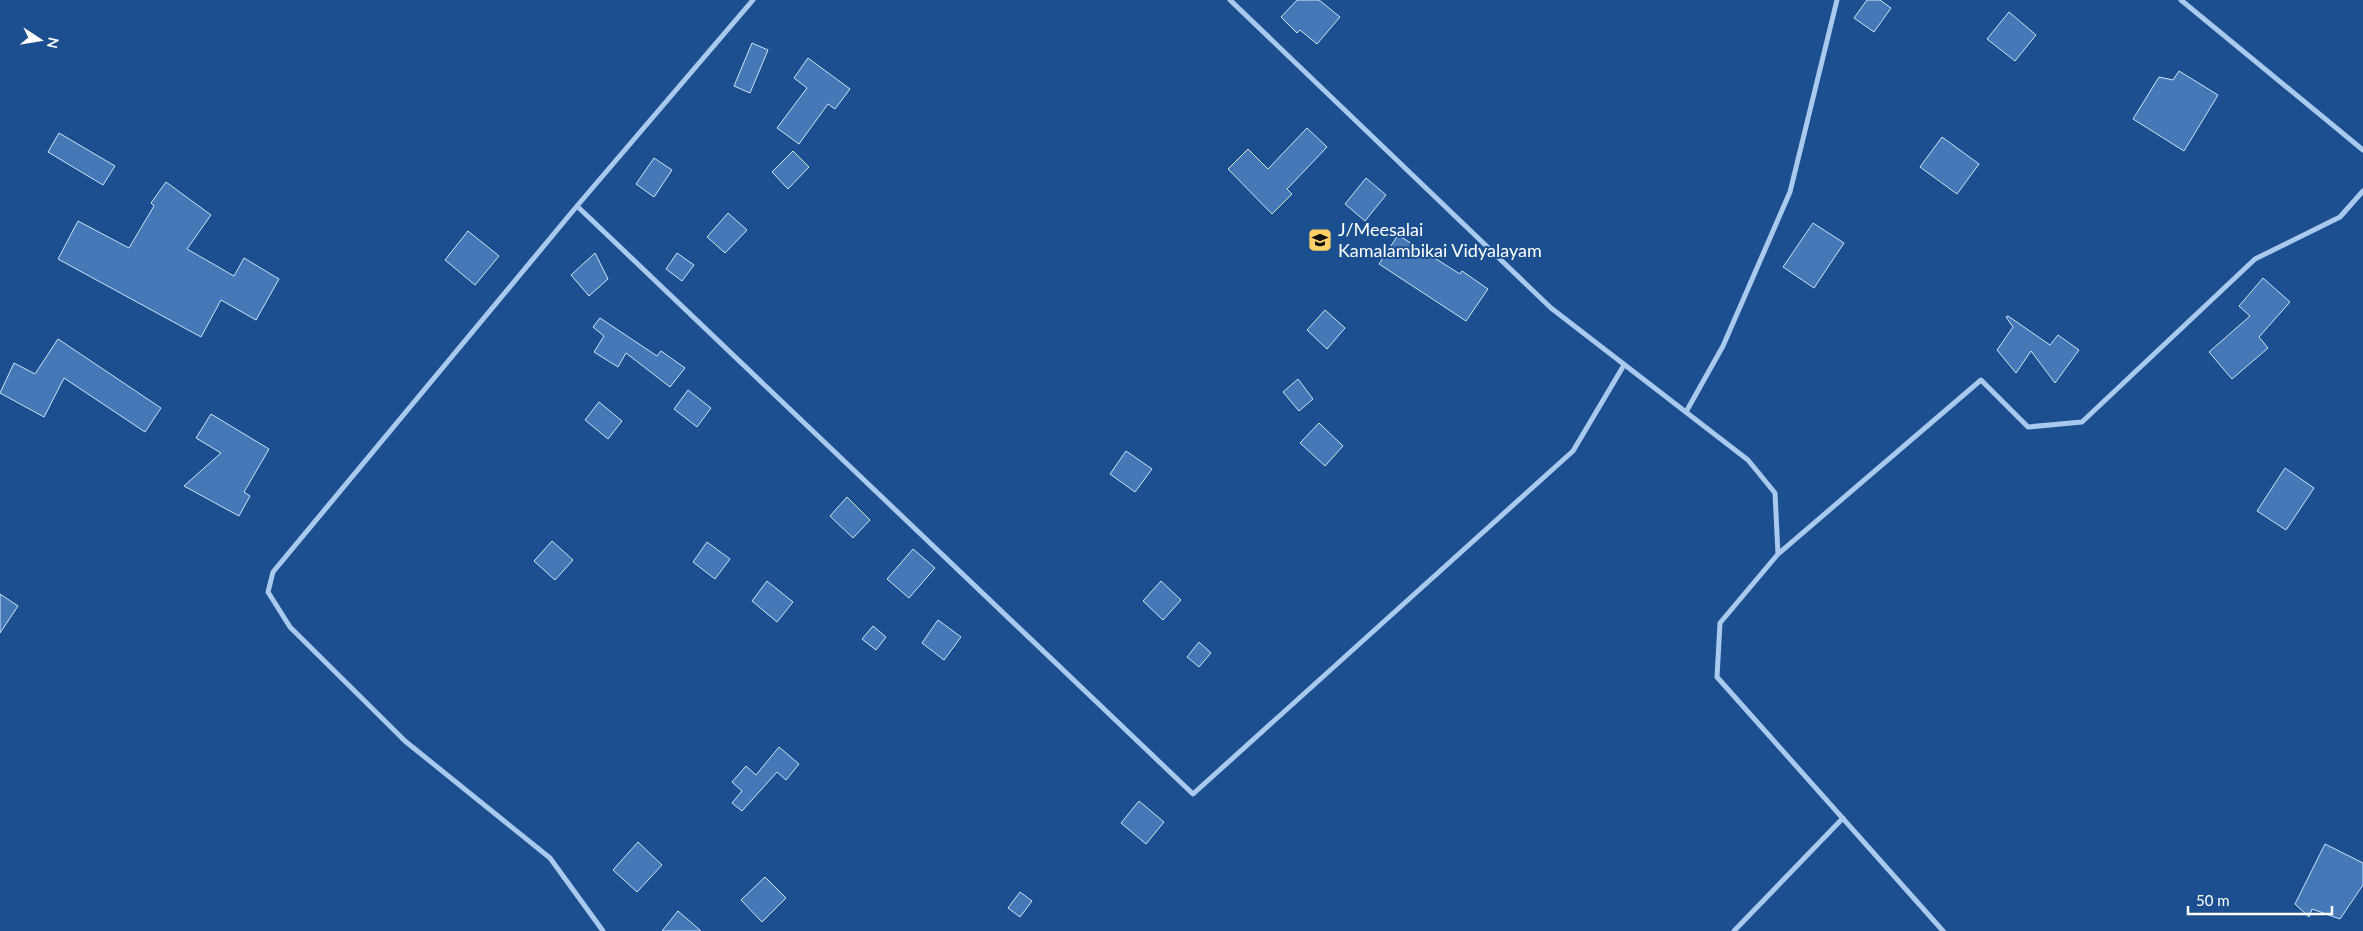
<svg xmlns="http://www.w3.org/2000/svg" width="2363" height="931" viewBox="0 0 2363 931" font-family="Lato,sans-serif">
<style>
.building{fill:#4478b7;stroke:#cfe3fa}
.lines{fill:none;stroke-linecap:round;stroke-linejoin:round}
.minor{stroke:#a9c9ee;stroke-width:5}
.labels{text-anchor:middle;stroke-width:4;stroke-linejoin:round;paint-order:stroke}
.poi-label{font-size:18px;fill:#fff;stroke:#1b4f8f;text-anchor:start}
</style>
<rect width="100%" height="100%" fill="#1b4f8f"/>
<path class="building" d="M1297,0H1319L1340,17L1317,44L1300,30L1297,33L1281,17Z
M1867,0H1880L1891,8L1874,32L1854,18Z
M2009,12L2036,35L2015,61L1987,39Z
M752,43L768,50L750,93L734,86Z
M808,58L850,89L835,109L828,104L799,144L777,128L807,88L794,78Z
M2179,71L2218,95L2184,151L2133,119L2159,77L2173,80Z
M1307,128L1327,147L1287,189L1292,194L1272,214L1228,169L1248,149L1268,169Z
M59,133L115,166L103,185L48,152Z
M1942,137L1979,164L1957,194L1920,167Z
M793,151L809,167L788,189L772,172Z
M654,158L672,170L654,197L636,184Z
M1366,178L1386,195L1365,221L1345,204Z
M166,182L211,215L187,249L234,276L244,258L279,279L256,320L221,300L201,337L58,259L78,221L129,248L154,206L151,203Z
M728,213L747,230L725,253L707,237Z
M1813,223L1844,243L1814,288L1783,267Z
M468,231L499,256L475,285L445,260Z
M1398,235L1460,274L1462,271L1488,289L1466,321L1379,264Z
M595,253L608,279L589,296L571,275Z
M677,253L694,265L682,281L666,269Z
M2263,278L2290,302L2259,337L2268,348L2232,379L2209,352L2250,316L2239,306Z
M1325,310L1345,328L1327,349L1307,330Z
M2008,316L2050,345L2058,335L2079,350L2055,383L2031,351L2016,373L1997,350L2013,327L2006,317Z
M600,318L657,356L661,351L685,368L670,387L626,353L618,367L594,352L604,336L593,327Z
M58,339L161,408L145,432L64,378L44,417L0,393L14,363L35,374Z
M1298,379L1313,399L1299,411L1283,392Z
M688,390L711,408L697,427L674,409Z
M599,402L622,421L608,439L585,420Z
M211,414L269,449L244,492L250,496L239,516L184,486L221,453L196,438Z
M1319,423L1343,446L1325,466L1300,443Z
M1126,451L1152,469L1135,492L1110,474Z
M2285,468L2314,488L2286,530L2257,511Z
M847,497L870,520L853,538L830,516Z
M552,541L573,560L555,580L534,561Z
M707,542L730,559L715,579L693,562Z
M913,549L935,568L909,598L887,579Z
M767,581L793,602L777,622L752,601Z
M1161,581L1181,600L1163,620L1143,601Z
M0,594L18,606L0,633Z
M938,620L961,637L944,660L922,643Z
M873,626L886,637L876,650L862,639Z
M1199,642L1211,653L1199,667L1187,657Z
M779,747L799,764L786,780L777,772L742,811L732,803L742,791L732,782L746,766L756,775Z
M1139,801L1164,822L1146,844L1121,823Z
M638,842L662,865L637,892L613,870Z
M2325,844L2363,863V885L2340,919L2312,909L2309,917L2295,904Z
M765,877L786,898L762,922L741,900Z
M1020,892L1032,901L1020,917L1008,908Z
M678,911L701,931H662Z"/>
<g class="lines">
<path class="minor" d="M1230,0L1551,308L1748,460L1775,493L1778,554L1720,623L1717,677L1943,931
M2181,0L2363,150
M577,206L1193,794L1573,451L1624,365
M1686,412L1723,346L1790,192L1837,0
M1778,554L1981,380L2028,427L2082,422L2255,259L2340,217L2363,191
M603,931L550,858L405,741L290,627L268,592L273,572L577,206L753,0
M1734,931L1843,818"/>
</g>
<defs>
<g id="school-square" transform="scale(1.25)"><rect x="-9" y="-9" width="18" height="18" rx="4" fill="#ffd166" stroke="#1b4f8f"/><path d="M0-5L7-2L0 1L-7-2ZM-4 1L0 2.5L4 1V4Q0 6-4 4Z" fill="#111"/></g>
</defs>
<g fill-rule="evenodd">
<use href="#school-square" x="1320" y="240"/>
</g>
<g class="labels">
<g class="poi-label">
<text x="1338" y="236">J/Meesalai<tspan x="1338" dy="21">Kamalambikai Vidyalayam</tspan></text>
</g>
</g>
<g transform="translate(40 40) rotate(102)" stroke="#1b4f8f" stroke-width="4" paint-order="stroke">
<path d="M0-4L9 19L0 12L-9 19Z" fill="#ffffff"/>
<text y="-8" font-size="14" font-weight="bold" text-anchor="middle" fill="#ffffff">N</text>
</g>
<path d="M2188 906v8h144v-8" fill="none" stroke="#ffffff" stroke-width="2.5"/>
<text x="2196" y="906" font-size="15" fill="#ffffff" stroke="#1b4f8f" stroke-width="4" paint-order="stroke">50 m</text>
</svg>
